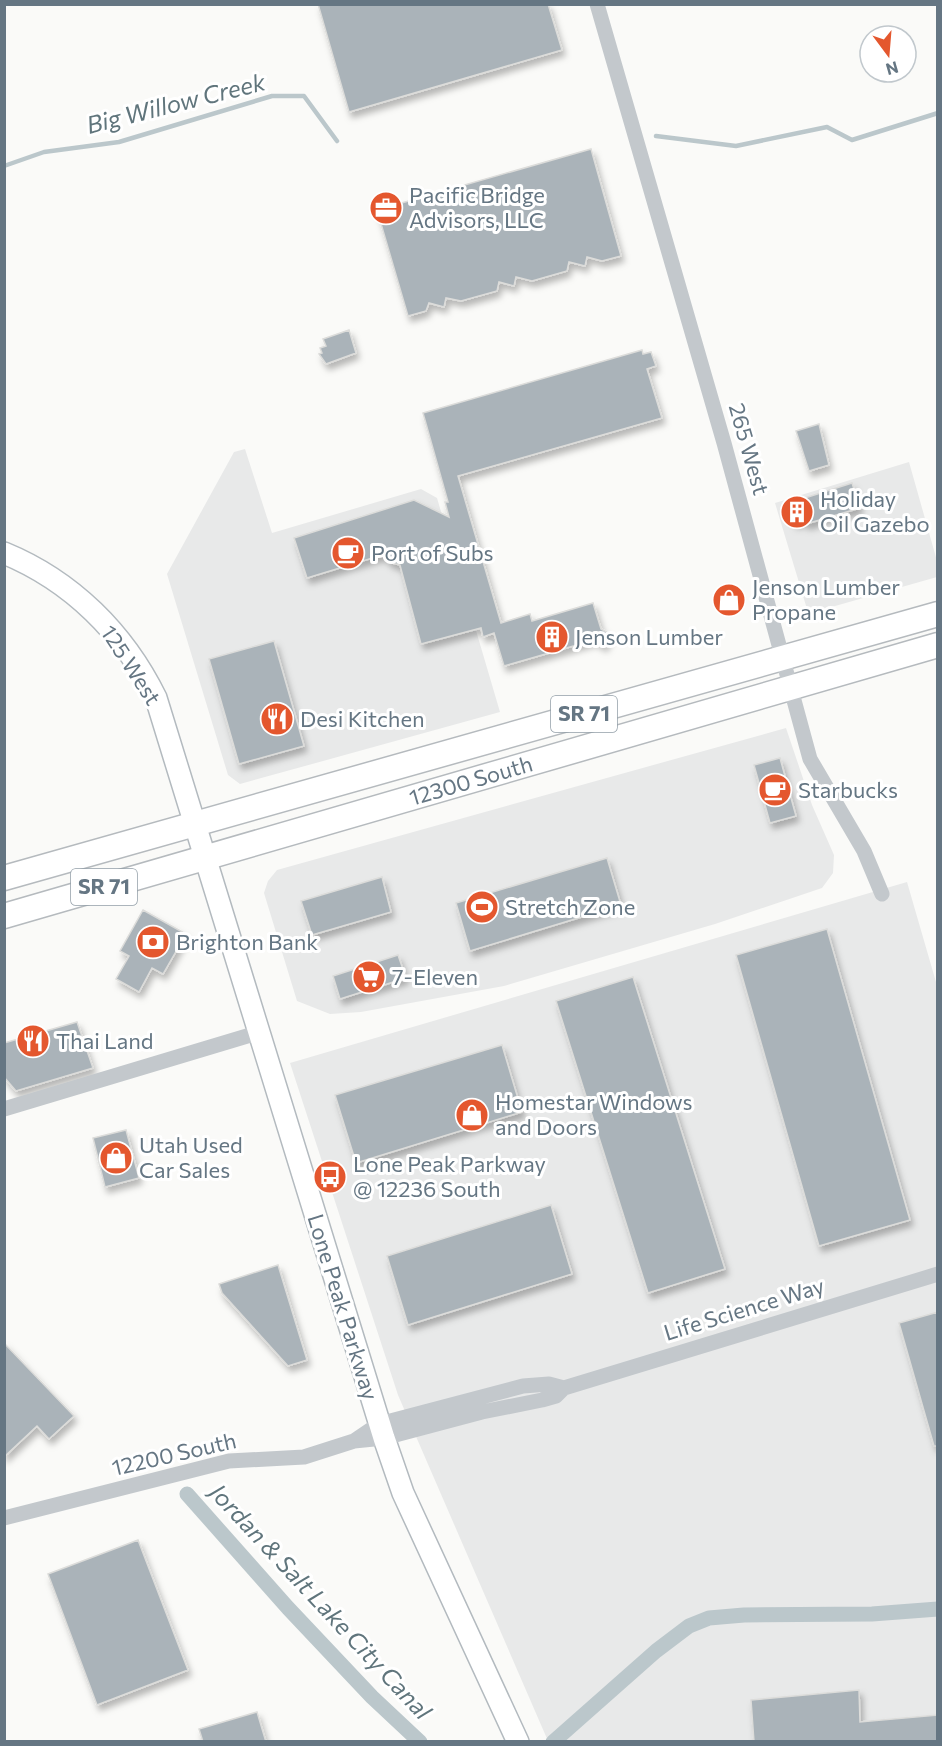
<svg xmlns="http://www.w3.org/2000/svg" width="942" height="1746" viewBox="0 0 942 1746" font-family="Commissioner,sans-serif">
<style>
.built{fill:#e8e9e9}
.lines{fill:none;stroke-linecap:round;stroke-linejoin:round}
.stream{stroke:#bbc7cb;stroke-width:4.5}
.canal{stroke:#bbc7cb;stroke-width:15}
.building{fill:#aab3b9;stroke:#dcdcda;stroke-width:1.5;filter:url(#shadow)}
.secondary-casing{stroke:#b3babf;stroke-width:24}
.primary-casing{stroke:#b5babe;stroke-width:27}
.minor{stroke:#c3c8cc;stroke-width:15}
.secondary{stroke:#fff;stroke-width:21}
.primary{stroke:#fff;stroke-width:24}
.labels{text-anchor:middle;stroke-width:6;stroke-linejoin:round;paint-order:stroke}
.shield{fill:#fff;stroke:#939fa8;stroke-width:1.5}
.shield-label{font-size:21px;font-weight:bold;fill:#657683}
.poi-label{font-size:22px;fill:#657683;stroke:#fff;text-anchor:start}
.street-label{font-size:22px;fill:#657683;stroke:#fff}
.water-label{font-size:24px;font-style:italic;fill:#60757c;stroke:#fff}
</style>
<defs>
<filter id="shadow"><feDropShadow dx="3" dy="5.5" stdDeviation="3" flood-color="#0004"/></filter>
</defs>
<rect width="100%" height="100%" fill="#fafaf8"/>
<path class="built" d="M245,449L272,533L421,489L437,498L500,712L240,784L228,775L167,574L234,452Z
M909,462L937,561V577L814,612L807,609L775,503Z
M786,728L812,805L834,855L833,873L822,888L715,924L504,986L361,1012L330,1014L297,1001L264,893L268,881L277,870Z
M907,882L938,989L937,1741H548L398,1395L290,1063Z"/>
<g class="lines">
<path class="stream" d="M656,136L736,146L827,127L852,140L938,113
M4,166L44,152L119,142L272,96H304L337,141"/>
<path class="canal" d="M187,1494L288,1608L372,1697L420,1742
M553,1742L656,1651L689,1626L709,1618L744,1615L872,1614L938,1609"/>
</g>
<path class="building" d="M318,4H548L562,50L349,112Z
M591,149L621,256L602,261L587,257L585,266L569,262L567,271L532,281L516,277L514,286L499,282L497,291L461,301L446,298L444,307L429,303L426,311L408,316L377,210Z
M349,330L356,353L326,364L319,354L322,353L320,348L326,346L323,339Z
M642,350L643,354L651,352L656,366L647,369L662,418L458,476L501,623L530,614L532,621L593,603L601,629L610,634L604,646L594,640L504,666L494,633L483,637L481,628L421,644L400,565L392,563L382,555L307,578L294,538L414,500L449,517L445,502H448L423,413Z
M819,424L829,465L809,471L796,431Z
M852,483L860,508L806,524L805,520L794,523L789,503Z
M274,641L304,746L239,764L209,659Z
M780,758L796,816L770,823L754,765Z
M607,858L621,905L470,951L456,903Z
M382,877L391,912L312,935L301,901Z
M143,910L186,934L163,974L152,968L139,992L116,979L129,956L120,951Z
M827,929L910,1220L819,1246L736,955Z
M398,955L406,978L340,999L333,976Z
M633,977L725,1269L648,1293L556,1001Z
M77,1022L93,1068L16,1091L4,1077V1043Z
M502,1045L522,1112L356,1163L335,1095Z
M126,1130L139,1178L105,1187L93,1138Z
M551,1205L572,1274L408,1325L387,1256Z
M278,1265L307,1360L288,1366L222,1293L219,1284Z
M938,1312V1446H934L899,1323Z
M4,1343L74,1416L49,1439L37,1426L4,1457Z
M138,1540L188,1670L97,1705L48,1574Z
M859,1690L860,1722L938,1715V1742H754L751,1700Z
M257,1712L266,1742H203L199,1729Z"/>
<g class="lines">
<g class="secondary-casing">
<path id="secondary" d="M4,553C72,581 124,633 156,698L384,1438L403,1493L518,1742"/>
</g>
<g class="primary-casing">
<g id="primary">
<path d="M4,878L938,614"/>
<path id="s1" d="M4,916L938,645"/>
</g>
</g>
<path class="minor" d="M597,4L724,443L810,759L864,851L882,894
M4,1109L257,1033
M354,1441L384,1438L482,1412L542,1400L556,1396L564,1388L938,1274
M4,1518L229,1461L304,1457L354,1441L379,1424L523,1386L549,1384L564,1388"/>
<use href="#secondary" class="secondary"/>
<use href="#primary" class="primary"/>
</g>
<defs>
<g id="office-disc" transform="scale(1.725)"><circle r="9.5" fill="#e4572e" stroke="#fff"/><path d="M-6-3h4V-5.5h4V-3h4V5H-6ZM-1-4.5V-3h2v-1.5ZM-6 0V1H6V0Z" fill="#fff"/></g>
<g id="building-disc" transform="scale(1.725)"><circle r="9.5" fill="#e4572e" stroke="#fff"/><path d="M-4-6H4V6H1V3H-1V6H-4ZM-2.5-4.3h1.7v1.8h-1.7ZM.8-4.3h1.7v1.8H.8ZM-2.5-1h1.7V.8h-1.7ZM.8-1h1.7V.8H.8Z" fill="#fff"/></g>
<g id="cafe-disc" transform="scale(1.725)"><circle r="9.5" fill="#e4572e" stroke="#fff"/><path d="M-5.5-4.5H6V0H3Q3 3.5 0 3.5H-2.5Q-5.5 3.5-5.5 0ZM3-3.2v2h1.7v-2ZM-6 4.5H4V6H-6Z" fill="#fff"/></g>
<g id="shop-disc" transform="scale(1.725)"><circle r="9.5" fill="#e4572e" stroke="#fff"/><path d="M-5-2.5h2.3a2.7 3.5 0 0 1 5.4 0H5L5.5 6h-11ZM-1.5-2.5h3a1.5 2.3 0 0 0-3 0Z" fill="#fff"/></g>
<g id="restaurant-disc" transform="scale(1.725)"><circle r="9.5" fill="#e4572e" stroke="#fff"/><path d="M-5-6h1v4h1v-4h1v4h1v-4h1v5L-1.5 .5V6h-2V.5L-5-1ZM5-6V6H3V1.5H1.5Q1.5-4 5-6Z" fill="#fff"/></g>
<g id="stadium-disc" transform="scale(1.725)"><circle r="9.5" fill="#e4572e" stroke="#fff"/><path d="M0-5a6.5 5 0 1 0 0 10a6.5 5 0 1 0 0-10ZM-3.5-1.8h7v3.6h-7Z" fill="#fff"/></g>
<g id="bank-disc" transform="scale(1.725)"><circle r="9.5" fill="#e4572e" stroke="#fff"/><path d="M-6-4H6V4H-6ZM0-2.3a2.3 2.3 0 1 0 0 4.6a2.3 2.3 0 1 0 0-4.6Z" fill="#fff"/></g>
<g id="supermarket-disc" transform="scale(1.725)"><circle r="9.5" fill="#e4572e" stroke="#fff"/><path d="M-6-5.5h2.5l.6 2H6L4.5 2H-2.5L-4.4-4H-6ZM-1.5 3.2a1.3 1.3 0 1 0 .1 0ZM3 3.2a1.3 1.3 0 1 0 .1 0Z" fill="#fff"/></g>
<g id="bus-disc" transform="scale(1.725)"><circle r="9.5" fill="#e4572e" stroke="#fff"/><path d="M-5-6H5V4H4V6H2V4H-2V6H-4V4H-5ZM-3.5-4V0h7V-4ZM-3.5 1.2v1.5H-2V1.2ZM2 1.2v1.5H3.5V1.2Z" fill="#fff"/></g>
</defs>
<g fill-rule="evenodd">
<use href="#office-disc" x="386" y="208"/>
<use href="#building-disc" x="797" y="512"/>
<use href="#cafe-disc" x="348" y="553"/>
<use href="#shop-disc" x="729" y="600"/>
<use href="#building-disc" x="552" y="637"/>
<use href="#restaurant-disc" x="277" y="719"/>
<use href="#cafe-disc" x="775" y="790"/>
<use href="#stadium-disc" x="482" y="907"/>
<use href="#bank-disc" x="153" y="942"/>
<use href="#supermarket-disc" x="369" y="977"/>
<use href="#restaurant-disc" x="33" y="1041"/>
<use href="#shop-disc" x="472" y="1115"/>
<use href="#shop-disc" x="116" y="1158"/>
<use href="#bus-disc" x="330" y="1177"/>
</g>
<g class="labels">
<g class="shield">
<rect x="551" y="696" width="66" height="36" rx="4.5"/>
<rect x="71" y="869" width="66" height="36" rx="4.5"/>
</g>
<g class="shield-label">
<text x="584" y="721">SR 71</text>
<text x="104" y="894">SR 71</text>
</g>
<g class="poi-label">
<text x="409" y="203">Pacific Bridge<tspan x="409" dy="25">Advisors, LLC</tspan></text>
<text x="820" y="507">Holiday<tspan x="820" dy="25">Oil Gazebo</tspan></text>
<text x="371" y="561">Port of Subs</text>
<text x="752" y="595">Jenson Lumber<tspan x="752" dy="25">Propane</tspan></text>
<text x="575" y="645">Jenson Lumber</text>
<text x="300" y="727">Desi Kitchen</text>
<text x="798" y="798">Starbucks</text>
<text x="505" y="915">Stretch Zone</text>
<text x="176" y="950">Brighton Bank</text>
<text x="392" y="985">7-Eleven</text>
<text x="56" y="1049">Thai Land</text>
<text x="495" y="1110">Homestar Windows<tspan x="495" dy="25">and Doors</tspan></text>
<text x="139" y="1153">Utah Used<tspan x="139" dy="25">Car Sales</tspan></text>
<text x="353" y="1172">Lone Peak Parkway<tspan x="353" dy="25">@ 12236 South</tspan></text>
</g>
<g class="street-label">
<text transform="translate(749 449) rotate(74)" y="8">265 West</text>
<text transform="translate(131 665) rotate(57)" y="8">125 West</text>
<text dy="8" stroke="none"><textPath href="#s1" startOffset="486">12300 South</textPath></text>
<text transform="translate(343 1307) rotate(73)" y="8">Lone Peak Parkway</text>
<text transform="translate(744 1309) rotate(-17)" y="8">Life Science Way</text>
<text transform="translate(174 1454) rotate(-13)" y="8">12200 South</text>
</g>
<g class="water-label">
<text transform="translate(176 104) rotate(-14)" y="8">Big Willow Creek</text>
<text transform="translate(320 1602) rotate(47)" y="8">Jordan &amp; Salt Lake City Canal</text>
</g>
</g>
<rect width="942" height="1746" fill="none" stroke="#657683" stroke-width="12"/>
<g transform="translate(888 54) rotate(164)"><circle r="28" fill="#ffffff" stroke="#c1c8cd" stroke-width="1.5"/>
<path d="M0-4.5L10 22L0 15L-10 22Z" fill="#e4572e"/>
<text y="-9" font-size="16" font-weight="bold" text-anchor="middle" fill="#657683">N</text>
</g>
</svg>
